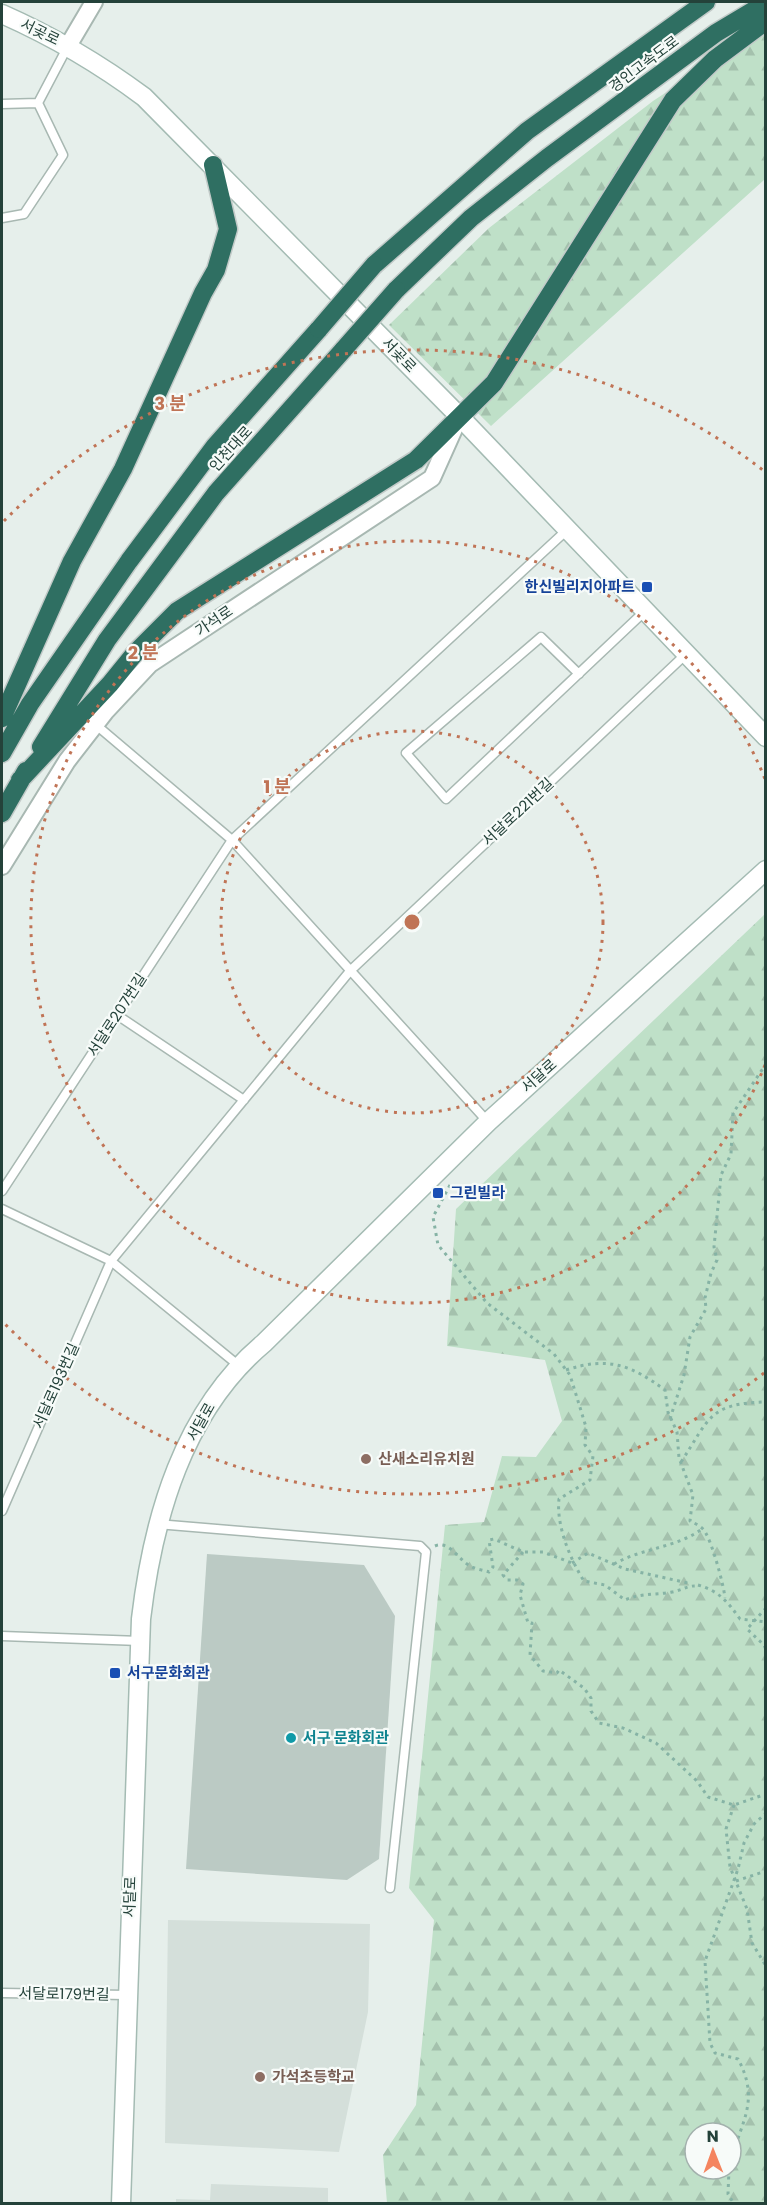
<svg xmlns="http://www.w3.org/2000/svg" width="767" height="2205" viewBox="0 0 767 2205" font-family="Poppins,'Noto Sans KR',sans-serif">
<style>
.built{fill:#d4dfda}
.forest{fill:url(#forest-firs);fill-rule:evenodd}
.building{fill:#bbcac4}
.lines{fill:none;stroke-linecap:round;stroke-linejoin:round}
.lane-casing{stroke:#a8b8b2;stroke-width:11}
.street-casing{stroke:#a8b8b2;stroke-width:20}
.secondary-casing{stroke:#a4bbb3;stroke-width:21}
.highway-casing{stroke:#c2cac8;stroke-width:21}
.path{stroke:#86b3a5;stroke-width:3;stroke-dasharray:3 4.5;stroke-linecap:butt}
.lane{stroke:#fff;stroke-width:8}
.street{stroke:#fff;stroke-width:16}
.secondary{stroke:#fff;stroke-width:18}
.highway{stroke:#2f6f62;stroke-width:18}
.highway-bridge-casing{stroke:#c2cac8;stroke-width:21;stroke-linecap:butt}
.highway-bridge{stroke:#2f6f62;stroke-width:18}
.ring{fill:none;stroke:#c07456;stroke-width:3;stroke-dasharray:3 6}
.transit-dot{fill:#1a4fb4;stroke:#f7fbf9;stroke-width:2}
.education-dot{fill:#8d6e63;stroke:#f7fbf9;stroke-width:2}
.culture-dot{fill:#0f9aa8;stroke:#f7fbf9;stroke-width:2}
.labels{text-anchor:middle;stroke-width:4.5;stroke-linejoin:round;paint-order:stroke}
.street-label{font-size:15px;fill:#24423a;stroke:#f7fbf9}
.transit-label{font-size:15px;font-weight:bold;fill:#164399;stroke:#f7fbf9;text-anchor:start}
.education-label{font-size:15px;font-weight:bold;fill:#785e54;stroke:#f7fbf9;text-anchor:start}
.culture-label{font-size:15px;font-weight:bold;fill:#0d838f;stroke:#f7fbf9;text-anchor:start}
.centre{fill:#c07456;stroke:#f7fbf9;stroke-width:3}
.ring-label{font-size:18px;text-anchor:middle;font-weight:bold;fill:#c07456;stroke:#f7fbf9;stroke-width:4.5;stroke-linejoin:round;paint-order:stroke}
</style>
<defs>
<pattern id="forest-firs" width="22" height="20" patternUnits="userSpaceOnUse" patternTransform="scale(1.5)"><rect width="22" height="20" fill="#bfe0c8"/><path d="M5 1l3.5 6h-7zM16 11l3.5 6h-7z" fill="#a4c1ad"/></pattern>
</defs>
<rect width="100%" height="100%" fill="#e6efeb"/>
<path class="built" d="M168,1920L370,1924L368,2012L339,2152L165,2143Z
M211,2184L328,2188V2203H176V2199L210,2200Z"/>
<path class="forest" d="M765,27V179L491,426L389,325L489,228L653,101Z
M765,914V2203H387L383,2155L416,2105L434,1920L409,1888L445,1525L484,1522L502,1456L536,1457L562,1421L545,1360L447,1346L456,1209ZM695,2133H731V2169H695Z"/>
<path class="building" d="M207,1554L364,1565L395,1616L379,1859L347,1880L186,1869Z"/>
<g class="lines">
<g class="lane-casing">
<path id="lane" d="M38,103L68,46
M2,104L38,103
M2,218L24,214L63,155L38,103
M579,674L541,637L406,753L446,799L645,611
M95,724L232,840L488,1122
M117,1015L244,1100
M2,1191L232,840L568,529
M2,1209L111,1261L238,1365
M2,1511L111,1261L350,971L686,654
M157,1524L420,1546L426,1552L390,1888
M2,1636L140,1641
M2,1993L127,1995"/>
</g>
<g class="street-casing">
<path id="street" d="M68,46L94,2
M2,866L67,761L105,712L150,664L432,478L458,420"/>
</g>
<g class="secondary-casing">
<path id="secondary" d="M2,14C54,37 97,62 144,97L460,417L766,737
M121,2204L141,1619C153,1518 183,1411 264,1343L488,1122L766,870"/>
</g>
<g class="highway-casing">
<path id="highway" d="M374,265L527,131L706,2
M396,290L471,218L547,158L716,33L766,3
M2,718L72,561L123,469L203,293L216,270L228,229L213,165
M41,747L107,640L216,493L344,349
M2,753L30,704L129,561L215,446L319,329
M20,780L110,684L136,652L177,611L416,460L494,383L673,100L715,59L766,21
M2,813L26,771"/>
</g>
<path class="path" d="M450,1185L433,1217L438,1245L487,1303L554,1354L570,1375L586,1427L585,1445L593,1456L590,1480L559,1499C556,1525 570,1559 584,1581L605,1585L625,1600C641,1593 656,1595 672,1592C683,1590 687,1585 699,1586
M566,1370C608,1356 631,1365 665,1390L668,1412L677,1432L679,1458L693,1495L690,1521C694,1523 699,1525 703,1529C711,1537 724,1586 725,1598
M670,1419L684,1375L690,1337L706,1309L705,1298L711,1273L717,1260L714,1247L721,1175L731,1154L733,1113L766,1064
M681,1462C709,1420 708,1403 766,1402
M435,1546C449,1540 459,1560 470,1566C475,1569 483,1570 489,1572L493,1567L489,1540L494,1539L523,1552H543L572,1563
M523,1552L503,1575L507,1580H517L523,1584L520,1595L528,1623H532L530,1655L543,1671L557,1673L559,1670L584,1688L591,1698V1711L599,1723L623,1728L656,1743L697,1781L708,1797L734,1805L766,1794
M572,1563L588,1553L625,1569L688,1583
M614,1564C642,1548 676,1548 702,1529
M698,1585C719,1591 728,1602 740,1619L766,1622
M766,1608L747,1629L764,1645L766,1650
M734,1805L726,1829L730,1867L747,1909L752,1943L766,1966
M736,1881L766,1871
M731,2160C742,2120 760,2100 738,2059L715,2053L710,2043L705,1961L738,1869L744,1843L754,1824L766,1813
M729,2169L728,2194L734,2204"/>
<use href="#lane" class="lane"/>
<use href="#street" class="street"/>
<use href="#secondary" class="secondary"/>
<use href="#highway" class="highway"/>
<g class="highway-bridge-casing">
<path id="highway-bridge" d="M319,329L374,265
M344,349L396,290"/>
</g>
<use href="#highway-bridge" class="highway-bridge"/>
</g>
<g class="ring">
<circle cx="412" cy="922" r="191"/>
<path d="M765 1065A381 381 0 1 1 765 779"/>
<path d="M764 1373A572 572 0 0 1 4 1323M4 521A572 572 0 0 1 764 471"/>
</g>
<g class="transit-dot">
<rect x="641" y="581" width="12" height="12" rx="3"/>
<rect x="432" y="1187" width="12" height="12" rx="3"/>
<rect x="109" y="1667" width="12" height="12" rx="3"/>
</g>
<g class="education-dot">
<circle cx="366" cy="1459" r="6"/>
<circle cx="260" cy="2077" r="6"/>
</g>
<circle class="culture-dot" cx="291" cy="1738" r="6"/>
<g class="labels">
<g class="street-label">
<text transform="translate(40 32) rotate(26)" y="5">서곶로</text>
<text transform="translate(644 64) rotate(-37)" y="5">경인고속도로</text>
<text transform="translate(399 355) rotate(46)" y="5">서곶로</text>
<text transform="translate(231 449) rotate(-48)" y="5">인천대로</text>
<text transform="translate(214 621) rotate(-34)" y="5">가석로</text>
<text transform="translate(518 812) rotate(-43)" y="5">서달로221번길</text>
<text transform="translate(117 1015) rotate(-57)" y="5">서달로207번길</text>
<text transform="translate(539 1076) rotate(-42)" y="5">서달로</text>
<text transform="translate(56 1386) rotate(-66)" y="5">서달로193번길</text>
<text transform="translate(201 1422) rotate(-61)" y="5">서달로</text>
<text transform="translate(130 1897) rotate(-88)" y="5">서달로</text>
<text transform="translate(64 1994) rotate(1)" y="5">서달로179번길</text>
</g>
<g class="transit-label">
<text x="635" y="592" text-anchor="end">한신빌리지아파트</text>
<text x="450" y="1198">그린빌라</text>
<text x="127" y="1678">서구문화회관</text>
</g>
<g class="education-label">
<text x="378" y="1464">산새소리유치원</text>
<text x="272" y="2082">가석초등학교</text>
</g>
<g class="culture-label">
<text x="303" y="1743">서구 문화회관</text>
</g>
</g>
<circle cx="412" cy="922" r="9" class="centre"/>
<g class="ring-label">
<text x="170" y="410">3 분</text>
<text x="143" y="659">2 분</text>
<text x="277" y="793">1 분</text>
</g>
<rect width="767" height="2205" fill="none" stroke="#24423a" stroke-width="6"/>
<g transform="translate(713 2151) rotate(359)"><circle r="28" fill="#f7fbf9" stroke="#a3b1ad" stroke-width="1.5"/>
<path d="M0-4.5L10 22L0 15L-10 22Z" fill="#f4845f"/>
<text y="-9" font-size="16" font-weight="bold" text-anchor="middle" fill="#24423a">N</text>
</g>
</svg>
